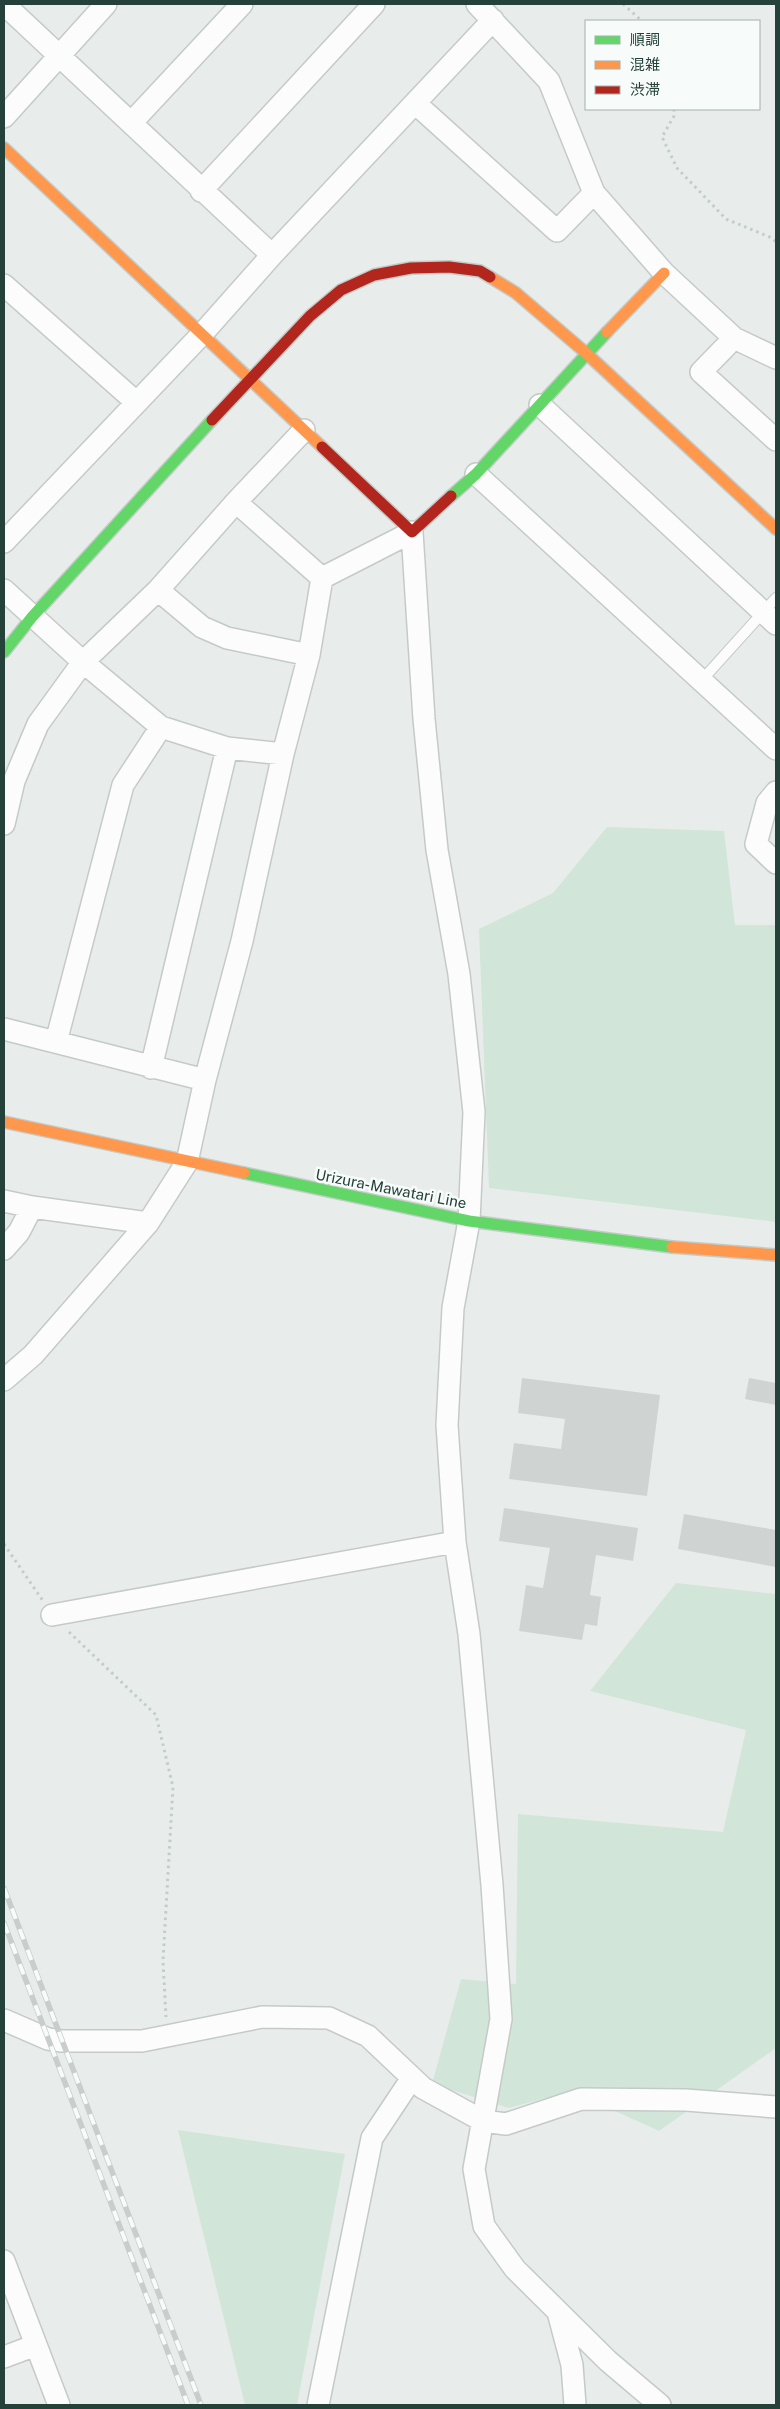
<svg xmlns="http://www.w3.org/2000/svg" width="780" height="2409" viewBox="0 0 780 2409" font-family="'Public Sans','Noto Sans JP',sans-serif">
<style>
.green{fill:#d1e6d8}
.building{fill:#cfd4d2}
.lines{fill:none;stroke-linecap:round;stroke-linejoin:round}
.lane-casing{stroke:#c5cac8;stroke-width:12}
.street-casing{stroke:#c5cac8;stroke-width:24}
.fast-casing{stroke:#c3cbc8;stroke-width:14}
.slow-casing{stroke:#c3cbc8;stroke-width:14}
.jam-casing{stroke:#c3cbc8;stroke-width:14}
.path{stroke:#c3ccca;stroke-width:3;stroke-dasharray:2.5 4;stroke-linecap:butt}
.lane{stroke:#fcfcfc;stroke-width:10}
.street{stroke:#fcfcfc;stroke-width:21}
.fast{stroke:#63d668;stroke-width:11}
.slow{stroke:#ff974d;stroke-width:11}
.jam{stroke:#b3261e;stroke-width:11}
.rail-casing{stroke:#c9cdcc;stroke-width:5.5}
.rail{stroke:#f7fbf9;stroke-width:4;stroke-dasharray:11;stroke-linecap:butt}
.labels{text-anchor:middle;stroke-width:5;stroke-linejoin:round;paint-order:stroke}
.street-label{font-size:15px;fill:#24423a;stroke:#f7fbf9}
</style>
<rect width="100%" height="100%" fill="#e8edeb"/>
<path class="green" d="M607,827L724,831L735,925H776V1222L489,1188L479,929L553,893Z
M676,1583L776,1594V2048L659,2131L571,2091L509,2108L432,2084L461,1979L516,1984L518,1814L723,1832L746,1730L590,1691Z
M178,2130L345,2154L297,2405H245Z"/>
<path class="building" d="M522,1378L660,1395L647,1496L509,1479L514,1443L561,1449L565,1419L518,1413Z
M749,1378L776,1383V1405L745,1399Z
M504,1508L638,1528L633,1561L596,1555L590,1595L601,1597L597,1626L585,1624L582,1640L519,1631L526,1585L543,1588L550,1548L499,1541Z
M684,1514L776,1530V1567L678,1549Z"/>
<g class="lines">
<g class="lane-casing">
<path id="lane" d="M702,680L776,598"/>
</g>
<g class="street-casing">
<path id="street" d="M4,4L272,255
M477,4L549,81L594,193L664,273L734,338L776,358
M415,103L557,231L594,193
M4,117L106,4
M131,123L242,4
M201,191L374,4
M4,285L136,402
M734,338L701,372L776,440
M540,405L776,624
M476,474L776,749
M236,502L322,578
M4,542L202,334L272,255L493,20
M4,590L83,662L161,727L227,748L283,754
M158,590L202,627L227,638L309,655
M776,792L767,803L756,844L776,863
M4,824L14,781L38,724L83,662L158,590L236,502L304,430
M4,1029L205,1080
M56,1042L123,785L161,727
M151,1068L227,748
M4,1201L32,1207L148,1223
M4,1249L19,1232L32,1207
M4,1380L33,1355L148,1223L187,1162L205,1080L242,941L283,754L309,655L322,578L412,532L424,719L437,850L459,974L474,1112L469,1221L453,1308L447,1425L455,1542L469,1634L492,1885L501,2019L474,2169L484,2226L515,2269L608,2361L660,2405
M52,1615L455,1542
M4,2020L48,2039L62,2041H142L262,2017L329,2018L368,2036L423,2088L483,2121L506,2124L581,2099L686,2100L776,2107
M4,2261L59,2405
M558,2312L572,2365L575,2405
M4,2357L36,2345
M318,2405L372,2138L412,2078"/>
</g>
<g class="fast-casing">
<path id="fast" d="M451,496L476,474L607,332
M4,652L32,617L212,420
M244,1173L469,1221L672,1247"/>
</g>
<g class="slow-casing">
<path id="slow" d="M4,148L322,447
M490,277L516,293L586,353L776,529
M607,332L664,273
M4,1122L244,1173
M672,1247L776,1255"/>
</g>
<g class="jam-casing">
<path id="jam" d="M212,420L310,316L341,290L374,275L411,268L449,267L480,271L490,277
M322,447L412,532L451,496"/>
</g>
<path class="path" d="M623,4L642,21
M674,109V116L662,137L677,168L726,219L772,238L776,242
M4,1544L43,1601
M69,1632L156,1715L173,1787L163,1961L166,2017"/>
<use href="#lane" class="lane"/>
<use href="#street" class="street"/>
<use href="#fast" class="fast"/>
<use href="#slow" class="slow"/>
<use href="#jam" class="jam"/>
<g class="rail-casing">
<path id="rail" d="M4,1888L201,2405
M4,1923L188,2405"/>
</g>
<use href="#rail" class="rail"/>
</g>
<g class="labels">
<g class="street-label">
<text transform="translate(391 1189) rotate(11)" y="5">Urizura-Mawatari Line</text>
</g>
</g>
<rect width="780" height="2409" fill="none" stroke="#24423a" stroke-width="10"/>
<rect x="585" y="20" width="175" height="90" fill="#f7fbf9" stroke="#a3b1ad"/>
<rect x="595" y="36" width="25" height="8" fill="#63d668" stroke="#a3b1ad"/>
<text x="630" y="45" font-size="15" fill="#24423a">順調</text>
<rect x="595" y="61" width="25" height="8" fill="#ff974d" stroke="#a3b1ad"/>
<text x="630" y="70" font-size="15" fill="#24423a">混雑</text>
<rect x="595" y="86" width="25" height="8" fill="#b3261e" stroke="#a3b1ad"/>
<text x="630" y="95" font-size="15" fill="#24423a">渋滞</text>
</svg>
